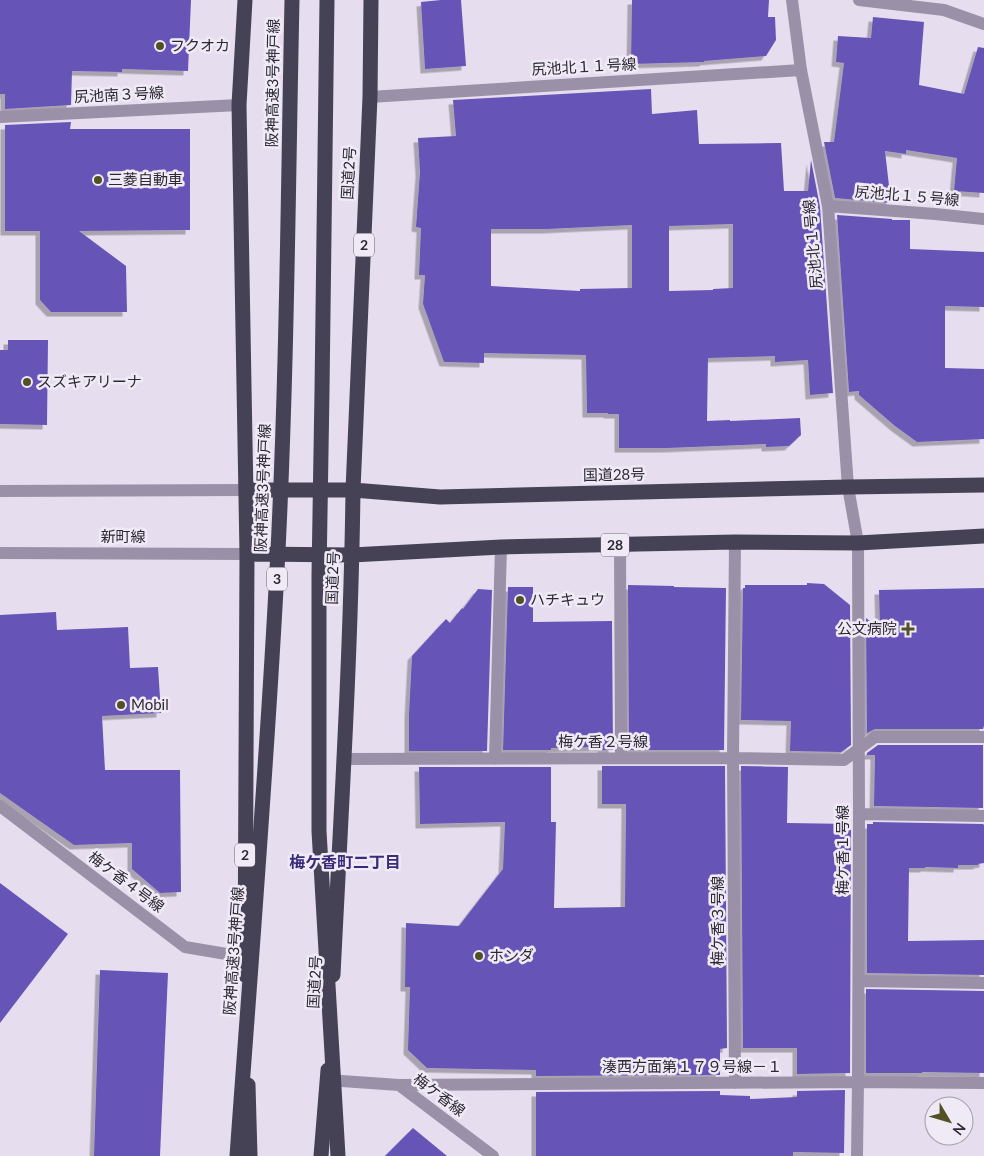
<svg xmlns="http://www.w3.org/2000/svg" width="984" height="1156" viewBox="0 0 984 1156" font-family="Lato,'Noto Sans JP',sans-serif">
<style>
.building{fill:#6654b7;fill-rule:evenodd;filter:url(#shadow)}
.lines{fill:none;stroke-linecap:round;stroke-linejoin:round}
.minor{stroke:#9a91a9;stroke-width:12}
.highway{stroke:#464255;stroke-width:15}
.highway-bridge{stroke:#464255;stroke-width:15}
.poi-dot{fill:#515124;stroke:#f0eaf7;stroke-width:2}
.labels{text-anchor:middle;stroke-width:5;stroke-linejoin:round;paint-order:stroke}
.shield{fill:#f0eaf7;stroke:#67636f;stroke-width:1}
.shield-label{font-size:14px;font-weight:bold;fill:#2c2935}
.poi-label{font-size:15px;fill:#2c2935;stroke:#f0eaf7;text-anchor:start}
.street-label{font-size:15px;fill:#2c2935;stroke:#f0eaf7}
.neighbourhood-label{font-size:16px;font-weight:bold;fill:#3a2c7a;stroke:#f0eaf7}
</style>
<defs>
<filter id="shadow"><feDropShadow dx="-4.5" dy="4.5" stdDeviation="0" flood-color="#0004"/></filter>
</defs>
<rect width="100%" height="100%" fill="#e6deef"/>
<path class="building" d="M0,0H191L188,71L122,69V72L72,71L71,105L5,109V94H0Z
M441,0H461L466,66L425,69L421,2Z
M632,0H769L768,17H775L776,40L766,56L704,61V62L631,64Z
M873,17L924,22L919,85L964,94L978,47L984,48V193L954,191L957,158L906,150V154L885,151L891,203L835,198L824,142H834L844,63L836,62L838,36L871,38Z
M651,89L652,114L697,110L699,144L781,143L784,191H808L811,160L820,207L833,393L810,395L808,360L775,362V356L708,358L707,421L730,420V421L800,418L801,435L789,446L766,447V444L667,448H619V414H608V413H587L586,355L484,353V363L444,362L423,304L425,275H419L421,228L416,227L420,172L418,138L456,136L453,100ZM733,224V288L713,289V290L669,291V226ZM632,225V288L580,289V291L491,286V229H547Z
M71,122L70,129H190V230L79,231L126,266L127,312H51L40,300V231H5V125Z
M837,215L892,219V220H910V249L984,252V307L945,306V368L984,369V439L917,442L895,426L859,395V391L849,392Z
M8,340H48L47,425L0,424V350H8Z
M807,583L824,584L850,605L851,745L841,752L790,751L791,721L741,720L743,588H745V585H807Z
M628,585L674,586V587L726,588L724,750H629Z
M508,587H533V622L612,621L613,750H602V747L551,748V750H503Z
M984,588V726L983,729H875L867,733L866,618L880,629L879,590Z
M478,589L492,590L487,751H409V714L412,656L446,619L450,623L462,608L463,609Z
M56,612L57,630L128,627L130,668L158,667L161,713L102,716L105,770H180L181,892L160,893L132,869V843L74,845L0,793V615Z
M878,745H983V808L874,806L875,755H867V753Z
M602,766H725L727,1048L720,1049V1075L536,1076V1070L427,1068L408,1050L410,987H405L406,923L459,926L503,869L505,822L420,824L419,767H551V822H556L554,908L625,907L626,804H602Z
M741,766L788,767L787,823L851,824L850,1073L797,1074V1048H743Z
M873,822L983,824L984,825V863L978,864V865H958V868L925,867V868H909L908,941L984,940V975L867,973V824H873Z
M0,883L68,934L0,1023Z
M100,970L168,973L160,1156H94Z
M866,989L984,991V1073L922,1072V1073H866Z
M845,1090L844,1153L793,1152V1156H536V1092L720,1091V1095L750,1096V1099L797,1097V1091Z
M413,1128L447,1156H385Z"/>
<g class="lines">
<path class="minor" d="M792,0L801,70L828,206L848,487L858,543L859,814L858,1082L857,1156
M859,0L944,10L984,24
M370,97L801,70
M0,117L239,105
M828,206L935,214L984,219
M0,491L246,490
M735,542L733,758L735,1083
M620,545L621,758
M0,553L247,554
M344,759L733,758L844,760L875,737H984
M495,759L501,547
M0,806L185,947L244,957
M859,814L984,816
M859,981L984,983
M327,1080L399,1085L493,1156
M399,1085L858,1082L984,1083"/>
<path class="highway" d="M246,490H353L440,497L848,487L984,485
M247,554L352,555L501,547L735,542L858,543L984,536
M245,975L247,554L239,105L245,0
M333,975C341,813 351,652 353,490L370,97L371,0
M248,1085L250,1156
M321,1156L328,1070"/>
<path class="highway-bridge" d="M327,0L322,391L319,575V831L338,1156
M237,1156C251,961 267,765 277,570C287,380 288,190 292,0"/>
</g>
<g class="poi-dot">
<circle cx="160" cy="46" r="5"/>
<circle cx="98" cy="180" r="5"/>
<circle cx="27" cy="382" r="5"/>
<circle cx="520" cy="600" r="5"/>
<path d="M905.5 621.5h5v5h5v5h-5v5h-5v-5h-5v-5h5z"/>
<circle cx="121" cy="705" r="5"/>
<circle cx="479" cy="956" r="5"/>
</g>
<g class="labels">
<g class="shield">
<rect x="354" y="233.5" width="20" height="23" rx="4"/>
<rect x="601" y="533.5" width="28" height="23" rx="4"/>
<rect x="267" y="567.5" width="20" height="23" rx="4"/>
<rect x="235" y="843.5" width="20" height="23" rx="4"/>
</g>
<g class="shield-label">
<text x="364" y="250">2</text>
<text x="615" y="550">28</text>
<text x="277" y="584">3</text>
<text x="245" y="860">2</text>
</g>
<g class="poi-label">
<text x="170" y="51">フクオカ</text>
<text x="108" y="185">三菱自動車</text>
<text x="37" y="387">スズキアリーナ</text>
<text x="530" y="605">ハチキュウ</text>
<text x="897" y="634" text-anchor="end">公文病院</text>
<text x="131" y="710">Mobil</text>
<text x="489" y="961">ホンダ</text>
</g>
<g class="street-label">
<text transform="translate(584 67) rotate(-3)" y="5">尻池北１１号線</text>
<text transform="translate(273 83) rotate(-89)" y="5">阪神高速3号神戸線</text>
<text transform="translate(119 95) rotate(-3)" y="5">尻池南３号線</text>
<text transform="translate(349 173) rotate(-87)" y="5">国道2号</text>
<text transform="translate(907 196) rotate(5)" y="5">尻池北１５号線</text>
<text transform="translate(813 244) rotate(-95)" y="5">尻池北１号線</text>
<text transform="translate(614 475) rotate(-1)" y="5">国道28号</text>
<text transform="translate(263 488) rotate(-88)" y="5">阪神高速3号神戸線</text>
<text x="123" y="542">新町線</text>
<text transform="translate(333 578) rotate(-88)" y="5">国道2号</text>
<text x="603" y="747">梅ケ香２号線</text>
<text transform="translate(843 850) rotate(-90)" y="5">梅ケ香１号線</text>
<text transform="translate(126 882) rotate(37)" y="5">梅ケ香４号線</text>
<text transform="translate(718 921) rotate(-90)" y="5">梅ケ香３号線</text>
<text transform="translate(234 951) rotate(-86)" y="5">阪神高速3号神戸線</text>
<text transform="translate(315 982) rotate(-87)" y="5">国道2号</text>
<text x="692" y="1072">湊西方面第１７９号線－１</text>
<text transform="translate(439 1095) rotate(37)" y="5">梅ケ香線</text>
</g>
<g class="neighbourhood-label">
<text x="345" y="868">梅ケ香町二丁目</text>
</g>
</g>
<g transform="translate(949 1121) rotate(128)"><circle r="24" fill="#f0eaf7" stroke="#a29da9"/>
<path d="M0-4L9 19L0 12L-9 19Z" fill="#515124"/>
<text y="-8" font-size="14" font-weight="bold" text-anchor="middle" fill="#2c2935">N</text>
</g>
</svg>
